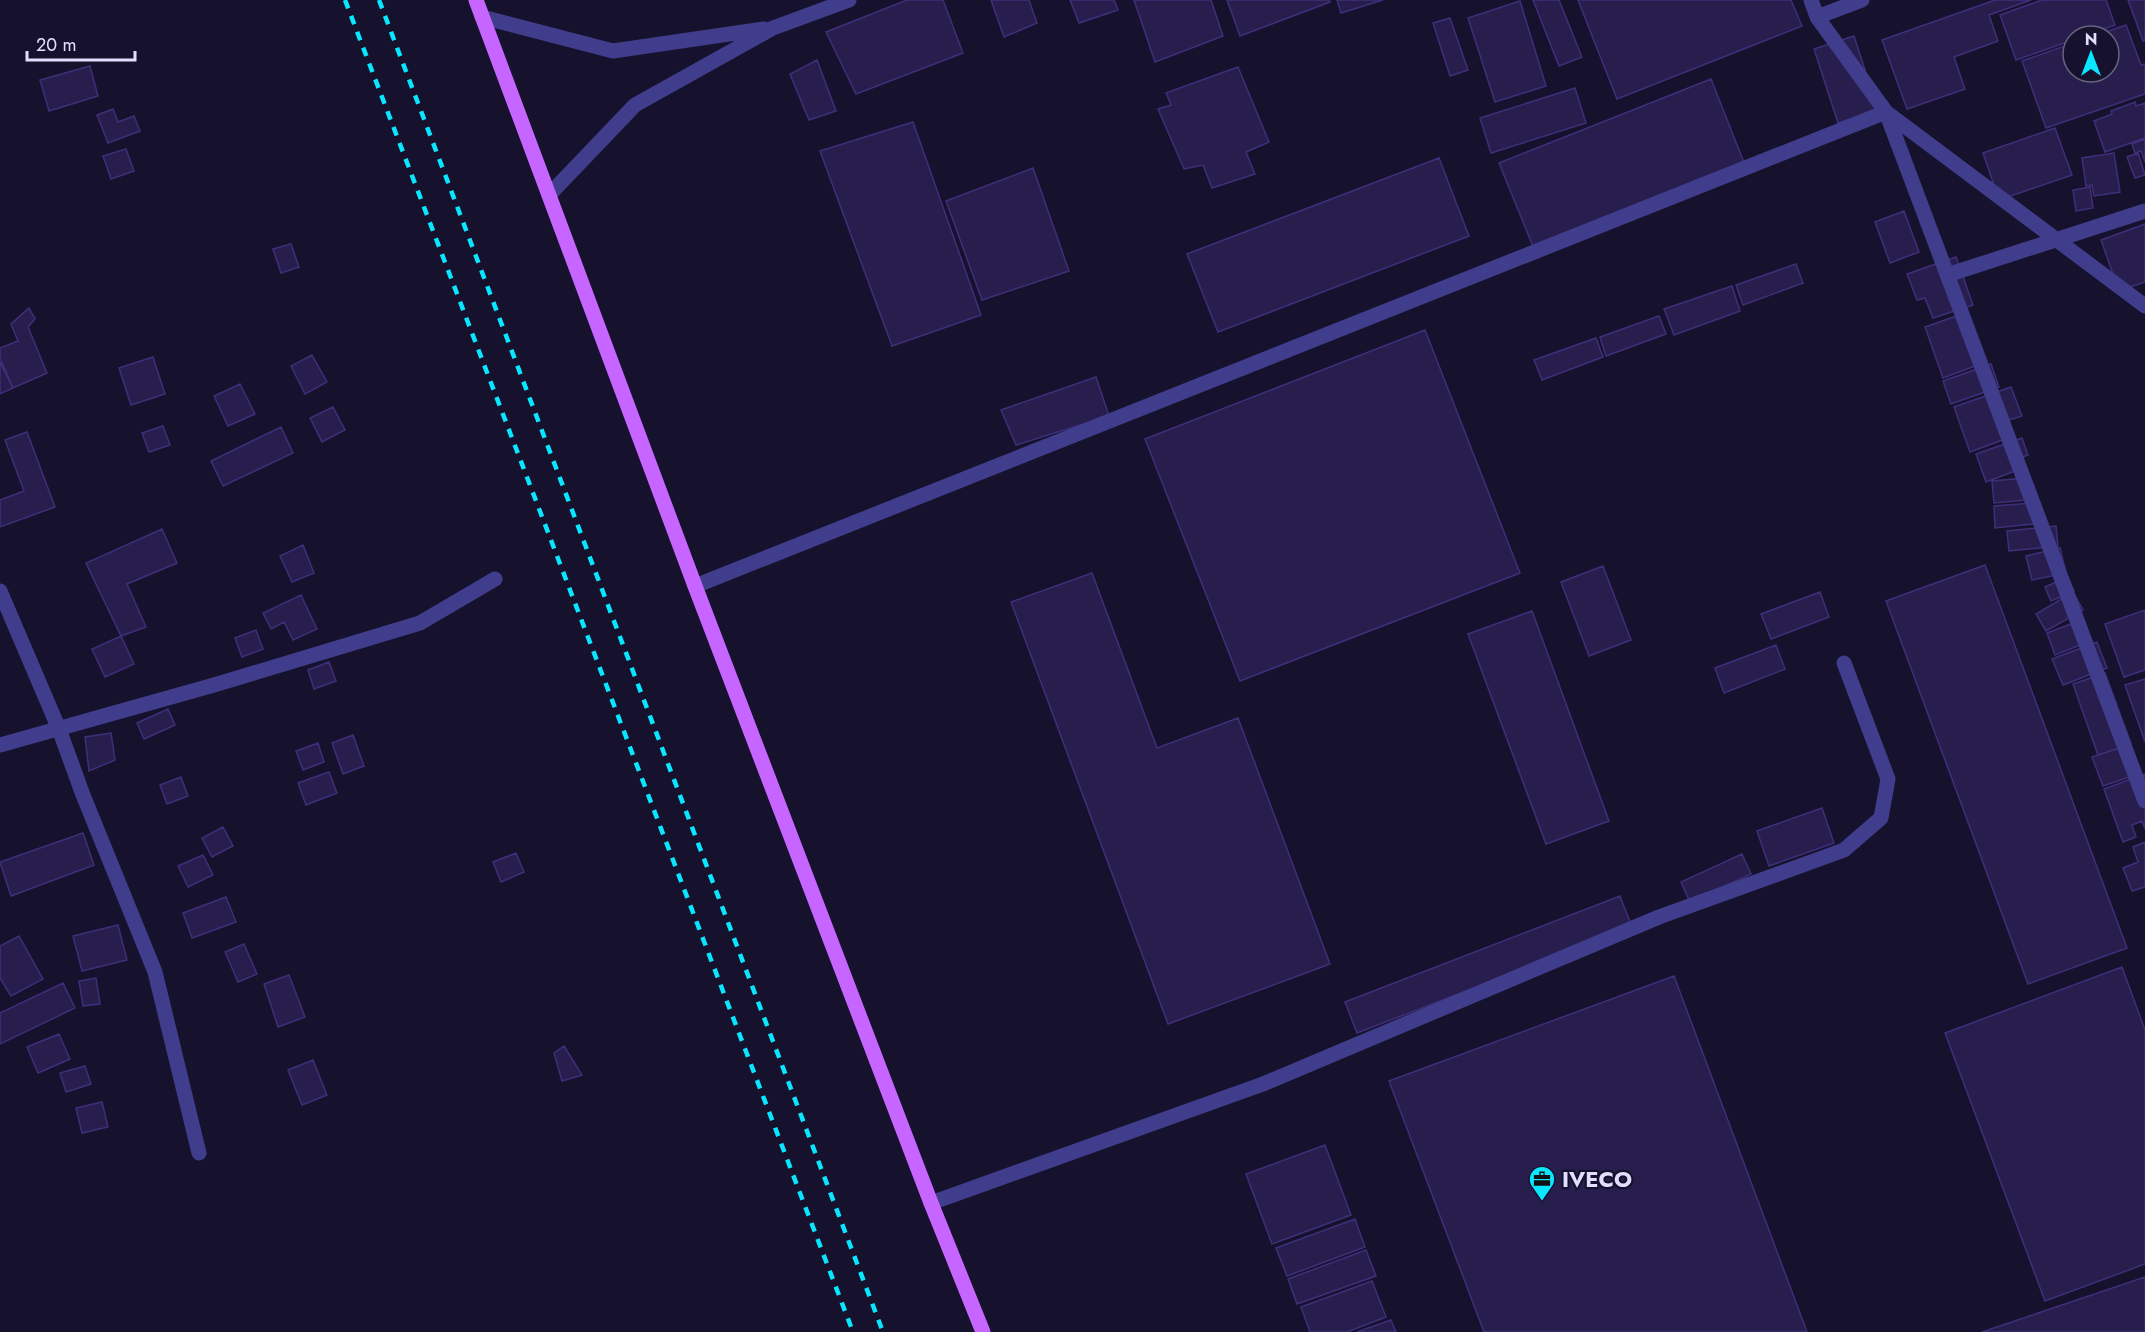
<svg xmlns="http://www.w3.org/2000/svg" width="2145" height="1332" viewBox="0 0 2145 1332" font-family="Jost,sans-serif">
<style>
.building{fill:#271e4e;stroke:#3e2f7a;stroke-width:1.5}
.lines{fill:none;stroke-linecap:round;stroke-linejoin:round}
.service{stroke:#403d8c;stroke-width:15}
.minor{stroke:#403d8c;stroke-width:15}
.primary{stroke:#c665ff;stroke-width:15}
.rail{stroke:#0ae6ff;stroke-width:4.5;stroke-dasharray:9 8;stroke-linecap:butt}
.labels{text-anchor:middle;stroke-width:4.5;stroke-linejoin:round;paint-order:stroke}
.poi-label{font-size:22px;font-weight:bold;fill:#e1deff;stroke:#16122d;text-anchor:start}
</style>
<rect width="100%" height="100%" fill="#16122d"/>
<path class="building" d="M907,0H943L963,53L856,94L826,32Z
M991,0H1029L1037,23L1004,37Z
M1070,0H1114L1118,10L1079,23Z
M1134,0H1211L1223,36L1155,62Z
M1227,0H1329L1330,2L1240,36Z
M1337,0H1383L1341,13Z
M1533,0H1559L1582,57L1559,66Z
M1578,0H1791L1802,26L1617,99Z
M1995,0H2031L1989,15L1998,41L1954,57L1965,89L1907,109L1882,40Z
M2042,0H2106L2115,25L2084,36H2073V40L2016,60L2000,15Z
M2128,0H2145V40L2143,41Z
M1520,1L1546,86L1495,102L1468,18Z
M1450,18L1468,70L1450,76L1433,23Z
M2126,25L2141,65L2145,64V94L2046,128L2022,61L2073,43V72H2109V36H2094Z
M1854,36L1878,110L1838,123L1814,49Z
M817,60L836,111L809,120L790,74Z
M90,66L98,96L49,111L40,80Z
M1238,67L1269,142L1246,152L1255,174L1212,188L1203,165L1184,169L1158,109L1171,105L1166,93Z
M1711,79L1745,165L1534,249L1499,163Z
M1575,88L1586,123L1491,153L1480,118Z
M2135,102L2136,106L2145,103V138L2105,152L2094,121L2112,114L2111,111Z
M113,109L118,122L134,116L140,131L108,143L97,115Z
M913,122L981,315L892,346L820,151Z
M2055,128L2072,175L1999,200L1983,153Z
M2145,139V162L2141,151L2135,153L2132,144Z
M126,149L134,171L111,179L103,156Z
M2114,153L2120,192L2094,196L2092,185L2086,186L2082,158Z
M2138,153L2145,175L2135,178L2127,157Z
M1439,158L1469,236L1218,332L1187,254Z
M1033,168L1069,271L982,300L946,201Z
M2090,187L2093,208L2076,211L2073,190Z
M1904,211L1919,252L1890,263L1875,222Z
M2145,224V282L2119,291L2101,240Z
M291,244L299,267L281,273L273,249Z
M1956,257L1973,305L1933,318L1925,298L1917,300L1907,274Z
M1796,264L1803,283L1743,305L1736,285Z
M1732,286L1740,311L1674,335L1664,309Z
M29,308L35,319L28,327L47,373L13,388L0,358V348L18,341L11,324Z
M1968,312L1986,362L1943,378L1925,327Z
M1659,316L1666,334L1606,356L1600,337Z
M1425,330L1520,573L1240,681L1145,439Z
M1596,338L1603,357L1542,380L1534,360Z
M312,355L327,382L305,394L291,366Z
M153,357L165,394L131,405L119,368Z
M0,362L13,388L0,394Z
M1991,364L1999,387L1951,404L1943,381Z
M1096,377L1109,416L1016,445L1001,410Z
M240,384L255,414L228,426L214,396Z
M2011,387L2022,416L2002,422L2008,438L1970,452L1954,407Z
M333,407L345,430L322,442L310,418Z
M163,426L170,445L149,452L142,433Z
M281,427L293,453L223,486L211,461Z
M27,432L55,507L0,527V500L24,491L5,440Z
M2022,438L2028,455L2011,461L2015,471L1986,482L1976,454Z
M2024,478L2026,500L1994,503L1992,481Z
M2032,503L2033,524L1995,528L1994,506Z
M2056,526L2058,546L2009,551L2007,531Z
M162,529L177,563L127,584L146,627L121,636L86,563Z
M303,545L314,573L292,582L280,556Z
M2060,548L2066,573L2032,580L2026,556Z
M1985,565L2127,948L2028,984L1886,601Z
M1603,566L1631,640L1589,656L1561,582Z
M1092,573L1157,748L1238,718L1330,964L1168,1024L1011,602Z
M2068,577L2074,591L2051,601L2045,587Z
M1820,592L1829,617L1771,639L1761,614Z
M2073,592L2083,610L2046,631L2036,614Z
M301,595L317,629L293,640L284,622L271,629L263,613Z
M2145,610V670L2124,677L2105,624Z
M1532,611L1609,821L1546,844L1468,634Z
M2079,621L2088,642L2055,655L2047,633Z
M256,630L263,649L242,657L235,638Z
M121,636L134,664L105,677L92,649Z
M2097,642L2107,668L2063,685L2052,659Z
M1776,645L1785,669L1724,693L1715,668Z
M329,662L336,681L314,689L308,670Z
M2105,673L2131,744L2098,755L2073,684Z
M2145,679V742L2125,685Z
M168,709L175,725L144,739L137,723Z
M111,733L115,760L89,771L85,737Z
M353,735L364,766L343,774L332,743Z
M318,743L324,762L303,770L296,751Z
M2128,745L2138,774L2103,786L2092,757Z
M329,772L337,793L306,805L298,783Z
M2145,774V829L2142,821L2132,825L2136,837L2123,842L2104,789Z
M181,777L188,796L167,804L160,785Z
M1822,808L1834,843L1769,866L1757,831Z
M223,827L233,846L212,857L202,838Z
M83,833L94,865L11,896L0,862Z
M2145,842V887L2132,891L2123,868L2138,862L2133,847Z
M516,853L524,872L501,882L493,862Z
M1742,854L1751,874L1690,902L1681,882Z
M203,855L213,875L188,887L178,866Z
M1620,896L1632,927L1357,1033L1345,1002Z
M226,897L236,922L192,938L183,913Z
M118,925L127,960L82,971L73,936Z
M19,936L43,979L11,996L0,978V946Z
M244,944L257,974L238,982L225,952Z
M2122,967L2145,1030V1264L2045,1301L1945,1033Z
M289,975L305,1017L278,1027L264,984Z
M1674,976L1807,1332H1484L1389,1081Z
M96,978L100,1004L83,1006L79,981Z
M63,983L75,1008L0,1044V1013Z
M59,1034L70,1059L38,1073L27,1047Z
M564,1046L582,1075L562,1081L554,1053Z
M313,1060L327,1095L302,1105L288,1070Z
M85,1066L91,1084L66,1092L60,1073Z
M102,1102L108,1127L82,1133L76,1108Z
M1325,1145L1351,1215L1272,1244L1246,1174Z
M1355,1219L1365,1247L1287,1276L1276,1248Z
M1366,1250L1376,1276L1297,1304L1288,1279Z
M2145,1277V1332H1982Z
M1372,1281L1386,1317L1347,1332H1310L1301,1307Z
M1391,1320L1396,1332H1357Z"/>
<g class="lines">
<path class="service" d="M482,17L613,51L764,29
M549,195L635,105L773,28L849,0
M1947,275L2145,211
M931,1203L1263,1084L1659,917L1844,850L1881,818L1888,779L1844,663"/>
<path class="minor" d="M1811,0L1817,17L1886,112L2145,801
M1817,17L1862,0
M695,586L1886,112L2145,306
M0,591L59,729L83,795L155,972L199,1153
M0,745L214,685L420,623L495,579"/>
<path class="primary" d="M476,0L695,586L931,1203L983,1332"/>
<path class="rail" d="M345,0L853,1332
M379,0L883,1332"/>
</g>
<defs>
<g id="office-pin" transform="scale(1.35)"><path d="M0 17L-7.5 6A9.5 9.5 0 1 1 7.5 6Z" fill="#0ae6ff" stroke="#16122d"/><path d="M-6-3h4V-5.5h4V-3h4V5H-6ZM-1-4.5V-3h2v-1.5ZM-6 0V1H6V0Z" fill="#111"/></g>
</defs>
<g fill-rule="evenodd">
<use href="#office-pin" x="1542" y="1179"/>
</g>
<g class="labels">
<g class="poi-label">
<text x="1562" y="1187">IVECO</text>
</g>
</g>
<g transform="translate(2091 54)"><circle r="28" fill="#16122d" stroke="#676481" stroke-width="1.5"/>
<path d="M0-4.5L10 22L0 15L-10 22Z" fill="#0ae6ff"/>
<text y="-9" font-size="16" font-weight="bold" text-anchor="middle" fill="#e1deff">N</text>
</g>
<path d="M27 51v9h108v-9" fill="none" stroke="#e1deff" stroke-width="3"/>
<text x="36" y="51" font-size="18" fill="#e1deff" stroke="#16122d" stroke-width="4.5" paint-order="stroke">20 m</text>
</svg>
